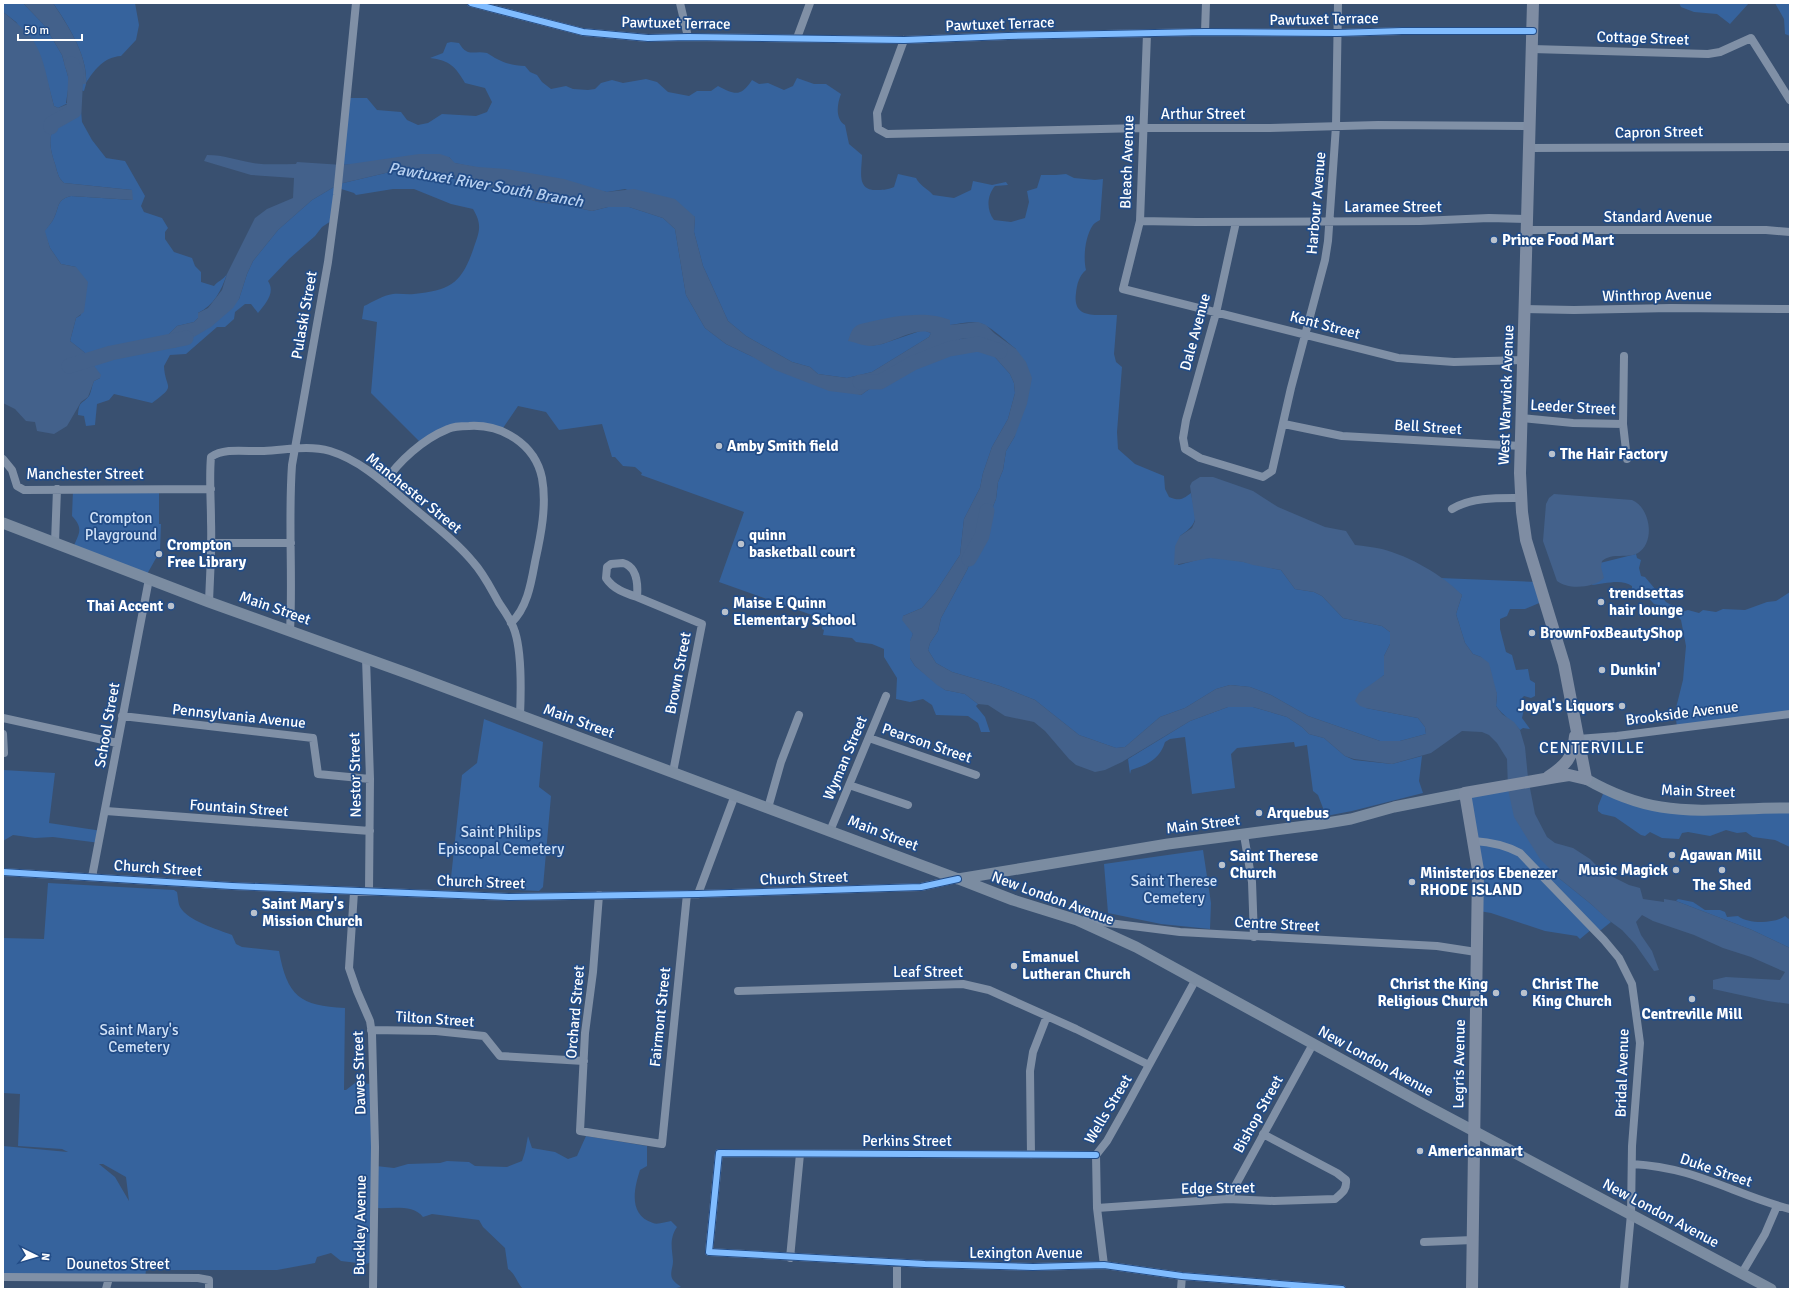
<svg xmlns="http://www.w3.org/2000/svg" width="1793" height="1292" viewBox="0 0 1793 1292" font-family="Signika,sans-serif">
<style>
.green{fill:#36639d;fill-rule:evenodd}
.water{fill:#43618b}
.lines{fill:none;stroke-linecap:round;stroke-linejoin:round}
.river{stroke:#43618b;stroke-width:15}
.minor{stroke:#8090a6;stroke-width:8}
.secondary{stroke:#7b8ca1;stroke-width:11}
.primary{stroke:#7f8da3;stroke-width:12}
.cycleway-casing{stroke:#224c87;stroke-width:8}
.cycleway{stroke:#80bcff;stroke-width:6}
.poi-dot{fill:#bac2cd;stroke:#224c87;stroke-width:1.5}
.labels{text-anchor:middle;stroke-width:3.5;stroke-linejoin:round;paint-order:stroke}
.street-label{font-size:15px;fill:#fff;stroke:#224c87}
.poi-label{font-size:15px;font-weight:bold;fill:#fff;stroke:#224c87;text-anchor:start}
.park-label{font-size:15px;fill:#d1e2f7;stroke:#224c87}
.water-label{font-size:16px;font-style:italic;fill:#b8d1f1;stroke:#224c87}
.neighbourhood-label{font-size:16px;letter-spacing:1px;fill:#fff;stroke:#224c87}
</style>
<rect width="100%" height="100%" fill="#395070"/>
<path class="green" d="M3,3H23L45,26L62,55L69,80L79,84H86L84,91L71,88L68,90L66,103H68L58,108L54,106L41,58L16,22L3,12Z
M53,3H135L139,25L136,40L121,56C104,57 94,70 86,83C88,56 68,25 53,3Z
M1679,3H1749L1730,24L1717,14L1694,12L1681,7Z
M1775,3H1790V36L1785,34L1784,19Z
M451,42L459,43C468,58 473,50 487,53C489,54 492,56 495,58C504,63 514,66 525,66L530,72L537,75L542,82L551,89L566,86L573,89L588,90L595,89L601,83L612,80L623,83L646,79L657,82L668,92L689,96L697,91H711L718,86C735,95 741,97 752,80L759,84L768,83L784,90L793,86L797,78L814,84H826L841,94C837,104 835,119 845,125L849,144L862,155C862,169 856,190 875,190C882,190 887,190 894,187L898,174L916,178C920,186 927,188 933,195L954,198L971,190L973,181L992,185L1006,182L1008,185L995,186C987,195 986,210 994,220L1011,222L1025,218L1029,202L1027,191L1037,188L1041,175H1056L1066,174L1074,178L1095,180L1103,179L1100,220C1097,222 1094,223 1093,225C1085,236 1083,258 1086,270C1079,276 1077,284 1076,293C1072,321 1098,314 1117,315L1114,354L1116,362L1122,367L1117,432L1118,449L1135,464L1164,476L1165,489L1169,497C1179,501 1182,500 1191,493C1195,516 1202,521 1180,536L1178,565C1188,563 1200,558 1211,558C1235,558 1258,566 1281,570L1295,589L1314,592L1322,596L1343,618L1382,626L1390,632V644L1384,656V675L1375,683L1366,708L1418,718L1425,727L1426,734L1400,741H1380L1308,716L1271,695L1250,687L1230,685L1216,689L1185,708L1160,717L1125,747L1116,748L1079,735L1035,700L1000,686L952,672L936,663L928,650L930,643L938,631L941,618L967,570L996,499L998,482L1003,470L1006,451L1015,436L1016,349C1007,342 988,324 979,323C970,321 959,324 950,325V320L870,346L882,344L923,330L931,333L929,337L872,372L847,378L818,374L810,367L792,362L746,336L728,321L703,266L694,232L695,217L625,189L607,192L596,190L454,163L449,157L343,165L348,98H367L377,110L401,112L407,120L418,125L428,123L442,114L476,116L487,112L492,102L485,88L465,83C456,67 449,60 430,58L443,53L447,43Z
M76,107L81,110L82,122L92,140L106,158L125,161L145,196L141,206L144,212L162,218L168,228L165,232V239L174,252L192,258L195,266L201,272V282L214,286C218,281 223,280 227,274C221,291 214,305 198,313V318L194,322L177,326L166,337L167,348L239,299L247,274L253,261L278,230L312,200L339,184L394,171H418L481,184L538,202L569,206L592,211L608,207H629L663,218L675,229L686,295L705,328L726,344L751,356L861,395L882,380L936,350L954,347L960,339L970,338L986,347L1010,374L1014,383L1015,393L1008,419L992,447L983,473L980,488L964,519L960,555L935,593L922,608L903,616L913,634L910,642V658L915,666L945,690L965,694L978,704L976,706L985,717L990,732H981L978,723L968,716L936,715L932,705L923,699L910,702L896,699L897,678L884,657V649L872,644L856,642L852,638L823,635L824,630L822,629L823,619L719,582L744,512L641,475L642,473L635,467L623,466L615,457H612L602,424L559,430L546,412L518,406L503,428H454L423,445L371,393L377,322L362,319L364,306C373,302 383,295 393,294C400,293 407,295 414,294C450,290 461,284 473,250C479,232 483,226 473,209L451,204L414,189H393L356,195L354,193L338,188L334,219L322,227L315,236L289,259L268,281C276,293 265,304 258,313L251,304H245L235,312L234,319L225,327H217L186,354L170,355L164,366C165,390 178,384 152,403L114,394L109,400L97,404L95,425L86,426L84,416L78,415C79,400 82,405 89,396C91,393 92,385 94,381L100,378L84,352L70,341L76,318L81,315L76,267L61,264L50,248L44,231C48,227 52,222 54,218C60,206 56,200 71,196L132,200V190L64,183C58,178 57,171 55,164C44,132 53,126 76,107Z
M159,488V524H161L160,551L146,576L73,548C79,533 84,529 72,516L73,490Z
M1636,554L1637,558L1641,560L1639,568L1641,576L1645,577L1666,602L1673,606L1680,608L1682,612L1688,610L1699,613L1703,610L1716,612L1723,609L1745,610L1767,602L1776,601L1790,592V715L1677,727L1675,712L1683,680L1686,646L1681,620L1669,607L1654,604L1645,594L1632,592V586C1622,578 1603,584 1592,585L1600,563Z
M1440,578L1538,582L1544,601L1525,609H1510L1507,616L1500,619V629L1506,652L1512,655L1516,670L1528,669L1530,680L1535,683V696L1531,698L1524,696L1522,698L1524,709L1522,718L1530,729L1523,728L1520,730C1513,721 1503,716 1496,706L1497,694L1481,657L1473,654L1465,643L1456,614L1462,595Z
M1228,707H1253L1287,717L1302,727L1309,734L1324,738L1345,756L1354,760L1392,764L1422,756L1419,781L1423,793L1352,811L1326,816L1318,795L1313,791L1307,745L1295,747L1294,742L1237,748L1231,754L1235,788L1192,794L1185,737L1170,739L1165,742C1160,759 1147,765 1131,770L1130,774L1128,759L1190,721Z
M484,719L543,742L539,787L551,796L543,887L539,891L450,887L462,775L477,763Z
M3,770L55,773L49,823L102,831L100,843L53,837L35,838L13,835L3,841Z
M1507,785L1560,879L1591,904L1611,922L1601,930L1592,929L1580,939L1577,936L1545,931L1491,913L1479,911L1469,793Z
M1605,789L1660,808H1790V847L1775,840L1753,837L1746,832L1737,833L1726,830L1710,836L1688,832L1682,833L1679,839L1662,838L1650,832L1645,836L1641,835L1615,817L1602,814L1598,811V806Z
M1203,850L1211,903L1210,929L1161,924L1108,913L1104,864Z
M48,883L174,890L177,892C178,896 178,903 180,907C188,921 217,929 232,935L236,944L242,947L279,951C287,996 300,1006 345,1008L344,1090H346L355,1083L373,1084L376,1166L394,1168L408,1164L440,1163L447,1161L469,1162L475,1166L507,1167L522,1161L525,1152L528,1136L532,1148L555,1152L568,1159L577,1156L586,1136L647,1146V1166L640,1170C634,1189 628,1215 653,1223C657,1225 666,1222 671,1221L677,1227C669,1239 672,1248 673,1261C673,1268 669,1274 673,1280C675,1283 679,1285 681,1287L672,1289H523C517,1283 515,1273 508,1269L505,1248L483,1227L479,1220L432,1214L423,1217C413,1204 391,1209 376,1208L374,1261L366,1264L341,1261L331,1253L317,1257L315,1263L277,1270H146L145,1278L3,1277V1146L68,1152L62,1149L18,1146L20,1094L3,1093V938L44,939ZM99,1164H103L126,1177L129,1201L115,1177Z
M1678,899L1693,902L1705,910H1720L1725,912L1727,917L1738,916C1748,924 1775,924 1785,916L1790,920V948L1752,930L1676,901Z"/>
<path class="water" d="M23,3H53C68,26 88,55 86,84H79L69,80L62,55L45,26Z
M3,12C13,20 25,29 33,40C45,58 48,85 54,106L58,108C65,106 70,101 77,104L76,107C53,126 44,133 55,164C57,171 58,178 64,183L132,190L133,200L71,196C56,200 60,206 54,218C52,222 48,227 45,231L50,248L61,264L76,267L88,282L84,312L76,318L70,341L84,352L101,375L100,378L94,381L88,397L81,402L67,426L54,434L37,431L35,422L26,421L15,409L3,403Z
M419,154H440L449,157L455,163L478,167L506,169L564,179L607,192L634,189L675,199L695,217L694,232L703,266L728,321L746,336L792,362L810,367L818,374L847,378L872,372L929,337L931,333C914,326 889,346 870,346C863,346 855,342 848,341C850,336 851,330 855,327C858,324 865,323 869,322C892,316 928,310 950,320V325L978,322L986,325L994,333L1016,349L1026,362L1032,378L1027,404L1015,436L1006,451L1003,470L998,482L996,499L967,570L941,618L938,631L930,643L928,650L936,663L952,672L1000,686L1035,700L1079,735L1116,748L1125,747L1160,717L1185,708L1216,689L1230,685L1250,687L1271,695L1308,716L1380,741H1400L1426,734L1425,727L1418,718L1366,708L1360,706L1355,701L1359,693L1384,675V656L1390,644V632L1382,626L1343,618L1322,596L1314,592L1295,589L1281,570L1253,565L1243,562L1210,558L1174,565L1175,546L1180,536L1192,528L1195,521L1190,486L1192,482L1200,477H1213L1253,491L1278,507L1325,527L1346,531L1355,545C1364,546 1373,547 1382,549C1409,556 1443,575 1462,595L1456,614L1465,643L1473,654L1481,657L1489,663L1497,694L1496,706L1502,714L1514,722L1520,730L1525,747L1528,778L1535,814L1547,837L1555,843L1573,848L1590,859L1603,872L1629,885L1640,888L1643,899L1664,902V899L1676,901L1752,930L1790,948V1004L1768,1001L1713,989V980L1726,977L1780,980L1785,972L1751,957L1723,948L1694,935L1653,921L1642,915L1636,922L1641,935L1652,951L1659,970L1654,971L1635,944L1622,930L1607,919L1591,904L1560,879L1540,859L1514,817L1508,789L1507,759L1497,743L1489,735L1482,732L1462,731L1431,753L1392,764L1354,759L1345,756L1324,738L1309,734L1302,727L1287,717L1253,707H1228L1190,721L1122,762L1105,770L1095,772L1076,765L1069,759L1045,731L1034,722L1005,716L988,705L978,704L965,694L945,690L937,685L915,666L910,658V641L913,634L902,620L903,616L922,608L935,593L960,555L964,519L980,488L983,473L992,447L1008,419L1015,393L1014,383L1010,374L986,347L970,338L960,339L954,347L936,350L882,380L861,395L829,391L775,370L751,356L726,344L705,328L686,295L675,229L663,218L629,207H608L592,211L569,206L538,202L481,184L418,171H394L339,184L312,200L278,230L253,261L247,274L239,299L233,308L211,327L175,348H167L166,337L177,326L194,322L198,318V313L208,308L222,290L227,274L255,218L267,209L293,198L294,178L251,175L204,161L207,155C224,155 236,160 253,163C267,165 282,164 296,164L297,162L343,165Z
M1554,494L1632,500C1650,507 1656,542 1638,553C1627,559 1613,552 1602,561L1601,567L1604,578C1594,588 1568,590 1557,581L1543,541L1546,504L1549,498Z"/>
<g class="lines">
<path class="river" d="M51,127V124L74,111L76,72L72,64
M69,366L111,353L186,338
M860,382H880L913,363L949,349L978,344L1000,351
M969,559L982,536L987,511"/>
<path class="minor" d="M471,3L583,32L648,38L688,37L904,40L1008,36L1205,32L1337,33L1402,31H1533
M680,3L688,37
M1205,32L1206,3
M1147,34L1140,221L1123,289L1398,358L1454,362L1523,360
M797,38L810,3
M904,40L877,113L878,129L887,134L1143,128H1268L1378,125L1530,126
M1532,49L1708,54L1720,52L1751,38L1790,100
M1529,148L1790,147
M1140,221L1196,222L1420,221L1489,218L1527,219
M1236,222L1216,313L1186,420L1183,438L1185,449L1200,458L1263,477L1272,471L1291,388L1325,260L1328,241L1336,126L1338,3
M1526,230H1766L1790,232
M1524,309L1574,310L1671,308L1790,309
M1522,418L1573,423L1623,424L1624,356
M1284,424L1342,436L1521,446
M1623,424L1627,459
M3,459L12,470L17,486L24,490L211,489
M384,483C399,461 423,439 448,429C454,426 463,426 469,426C502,424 535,444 542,478C547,505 541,535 535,562C531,584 527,608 511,623
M1452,509C1472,497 1498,498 1521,498
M55,543L57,489
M212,543H291
M623,563C637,567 638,585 637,597C625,593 613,589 606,578L607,567L611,564Z
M637,597L702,624L673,772
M209,602C210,575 212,548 211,521C211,500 209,478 211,457C225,447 248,452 264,451C287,450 308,445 330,451C363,461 390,488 415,509C435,526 457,542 473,562C484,574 491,589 499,603C505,612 512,621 515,632C522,654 521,693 520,716
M290,631C293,576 288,521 292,465L328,262L337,195L356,3
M366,658L370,779L369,891
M122,716L313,738L318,774L370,779
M3,718L117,743
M3,734L4,753
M869,738L976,775
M1578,739L1617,736L1790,714
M849,785L908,805
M768,808L781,762L799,715
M106,811L370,831
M830,831L886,696
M1244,835L1252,882L1254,937
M1474,841C1491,842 1505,845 1520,853L1604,940L1619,958L1632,984L1640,1043L1632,1146L1631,1214L1624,1289
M3,872L232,886L509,897L698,894L921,887L957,879
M92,877L149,579
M354,892L349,968L357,991L370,1021L372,1034L375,1147L373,1289
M698,894L735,795
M599,895L593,972L585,1033L580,1131L662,1144L687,894
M1085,920L1180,932L1437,946L1476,952
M738,991L963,984L989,990L1076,1029L1149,1065
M371,1030L436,1031L484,1036L500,1056L584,1061
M1031,1155L1030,1071L1033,1052L1047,1016
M1096,1155L719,1153L709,1252L925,1264L1033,1267L1104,1265L1182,1276L1342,1289
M1632,1164C1650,1165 1668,1168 1686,1173C1721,1183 1754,1200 1790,1209
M1228,1199L1313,1044
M1097,1208L1228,1199L1274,1201L1335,1199C1342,1193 1347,1190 1346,1180L1337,1173L1263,1134
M1424,1242L1473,1240
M790,1258L800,1154
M1104,1265L1097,1208L1096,1155L1107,1141L1125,1109L1196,979
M1742,1273L1765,1234L1777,1206
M3,1277L198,1278L209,1280V1289
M106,1289L109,1278
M897,1289V1263
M1181,1289L1182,1276"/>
<path class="secondary" d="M3,523L209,602L412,675L958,879L1168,844L1321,824L1351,819L1394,807L1465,793
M1586,779C1609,792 1635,803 1661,807C1703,814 1747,807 1790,808
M959,879L1013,900L1077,920L1136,947L1425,1105L1771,1289"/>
<path class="primary" d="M1548,777C1566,765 1573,758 1575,736
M1472,1289L1478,870L1465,793L1556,777L1569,775L1586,779L1564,664L1526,540L1522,512L1520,473L1533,3"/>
<g class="cycleway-casing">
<path id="cycleway" d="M471,3L583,32L648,38L688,37L904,40L1008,36L1205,32L1337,33L1402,31H1533
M3,872L232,886L509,897L698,894L921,887L958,879
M1096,1155L719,1153L709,1252L925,1264L1033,1267L1104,1265L1182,1276L1342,1289"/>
</g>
<use href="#cycleway" class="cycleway"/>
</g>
<g class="poi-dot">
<circle cx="1494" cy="240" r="4"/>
<circle cx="719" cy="446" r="4"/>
<circle cx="1552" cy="454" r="4"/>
<circle cx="741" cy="544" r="4"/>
<circle cx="159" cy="554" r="4"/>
<circle cx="1601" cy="602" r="4"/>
<circle cx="171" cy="606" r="4"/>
<circle cx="725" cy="612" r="4"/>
<circle cx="1532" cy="633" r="4"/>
<circle cx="1602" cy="670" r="4"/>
<circle cx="1622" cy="706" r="4"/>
<circle cx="1259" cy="813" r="4"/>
<circle cx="1672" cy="855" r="4"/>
<circle cx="1222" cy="865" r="4"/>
<circle cx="1676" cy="870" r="4"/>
<circle cx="1722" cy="870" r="4"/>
<circle cx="1412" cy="882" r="4"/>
<circle cx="254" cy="913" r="4"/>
<circle cx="1014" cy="966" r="4"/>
<circle cx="1496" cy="993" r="4"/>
<circle cx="1524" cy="993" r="4"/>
<circle cx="1692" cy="999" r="4"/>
<circle cx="1420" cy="1151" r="4"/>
</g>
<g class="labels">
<g class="street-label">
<text transform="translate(1324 19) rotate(-1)" y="5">Pawtuxet Terrace</text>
<text transform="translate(676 23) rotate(1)" y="5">Pawtuxet Terrace</text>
<text transform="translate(1000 24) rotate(-2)" y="5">Pawtuxet Terrace</text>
<text transform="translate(1643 38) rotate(2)" y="5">Cottage Street</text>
<text x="1203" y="119">Arthur Street</text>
<text transform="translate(1659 132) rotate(-1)" y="5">Capron Street</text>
<text transform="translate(1127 162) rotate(-88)" y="5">Bleach Avenue</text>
<text transform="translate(1316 203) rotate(-85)" y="5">Harbour Avenue</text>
<text x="1393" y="212">Laramee Street</text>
<text x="1658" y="222">Standard Avenue</text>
<text transform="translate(1657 295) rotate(-1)" y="5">Winthrop Avenue</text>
<text transform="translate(304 315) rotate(-80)" y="5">Pulaski Street</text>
<text transform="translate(1325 325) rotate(15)" y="5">Kent Street</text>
<text transform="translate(1195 332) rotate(-75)" y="5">Dale Avenue</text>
<text transform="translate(1506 395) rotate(-88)" y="5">West Warwick Avenue</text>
<text transform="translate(1573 407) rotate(3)" y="5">Leeder Street</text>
<text transform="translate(1428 427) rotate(4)" y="5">Bell Street</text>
<text x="85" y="479">Manchester Street</text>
<text transform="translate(414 493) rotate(39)" y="5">Manchester Street</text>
<text transform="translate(275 608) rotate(19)" y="5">Main Street</text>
<text transform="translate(678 673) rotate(-79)" y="5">Brown Street</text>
<text transform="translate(1682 713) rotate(-7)" y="5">Brookside Avenue</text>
<text transform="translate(239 716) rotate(6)" y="5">Pennsylvania Avenue</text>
<text transform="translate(579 721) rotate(20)" y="5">Main Street</text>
<text transform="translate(107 725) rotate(-80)" y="5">School Street</text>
<text transform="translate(927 743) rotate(19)" y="5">Pearson Street</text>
<text transform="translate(845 758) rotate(-67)" y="5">Wyman Street</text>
<text transform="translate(355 775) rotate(-91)" y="5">Nestor Street</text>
<text transform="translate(1698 791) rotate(2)" y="5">Main Street</text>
<text transform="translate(239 808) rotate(4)" y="5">Fountain Street</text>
<text transform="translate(1203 824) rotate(-7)" y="5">Main Street</text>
<text transform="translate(883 833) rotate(21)" y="5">Main Street</text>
<text transform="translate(158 868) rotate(4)" y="5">Church Street</text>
<text transform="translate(804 878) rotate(-2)" y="5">Church Street</text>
<text transform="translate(481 882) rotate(2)" y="5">Church Street</text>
<text transform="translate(1053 898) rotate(20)" y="5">New London Avenue</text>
<text transform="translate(1277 924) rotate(3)" y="5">Centre Street</text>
<text x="928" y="977">Leaf Street</text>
<text transform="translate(575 1012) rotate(-85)" y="5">Orchard Street</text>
<text transform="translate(660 1017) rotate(-84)" y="5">Fairmont Street</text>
<text transform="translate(435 1019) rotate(4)" y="5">Tilton Street</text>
<text transform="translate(1376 1061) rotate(29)" y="5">New London Avenue</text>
<text transform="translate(1459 1064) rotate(-89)" y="5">Legris Avenue</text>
<text transform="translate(359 1073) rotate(-92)" y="5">Dawes Street</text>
<text transform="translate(1622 1073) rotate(-88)" y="5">Bridal Avenue</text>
<text transform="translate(1108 1109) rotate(-59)" y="5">Wells Street</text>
<text transform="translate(1258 1114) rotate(-61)" y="5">Bishop Street</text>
<text x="907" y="1146">Perkins Street</text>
<text transform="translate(1716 1170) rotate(19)" y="5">Duke Street</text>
<text transform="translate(1218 1188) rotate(-1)" y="5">Edge Street</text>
<text transform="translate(1661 1213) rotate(28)" y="5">New London Avenue</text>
<text transform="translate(360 1225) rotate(-89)" y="5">Buckley Avenue</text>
<text x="1026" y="1258">Lexington Avenue</text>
<text x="118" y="1269">Dounetos Street</text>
</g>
<g class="poi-label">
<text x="1502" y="245">Prince Food Mart</text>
<text x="727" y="451">Amby Smith field</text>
<text x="1560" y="459">The Hair Factory</text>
<text x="749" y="540">quinn<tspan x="749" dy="17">basketball court</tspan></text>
<text x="167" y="550">Crompton<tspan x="167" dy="17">Free Library</tspan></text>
<text x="1609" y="598">trendsettas<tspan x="1609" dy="17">hair lounge</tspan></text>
<text x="733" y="608">Maise E Quinn<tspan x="733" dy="17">Elementary School</tspan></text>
<text x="163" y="611" text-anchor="end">Thai Accent</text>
<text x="1540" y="638">BrownFoxBeautyShop</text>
<text x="1610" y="675">Dunkin'</text>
<text x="1614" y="711" text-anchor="end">Joyal's Liquors</text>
<text x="1267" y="818">Arquebus</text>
<text x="1680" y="860">Agawan Mill</text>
<text x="1230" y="861">Saint Therese<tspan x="1230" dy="17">Church</tspan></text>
<text x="1668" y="875" text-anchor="end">Music Magick</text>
<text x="1420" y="878">Ministerios Ebenezer<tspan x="1420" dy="17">RHODE ISLAND</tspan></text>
<text x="1722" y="890" text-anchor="middle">The Shed</text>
<text x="262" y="909">Saint Mary's<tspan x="262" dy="17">Mission Church</tspan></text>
<text x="1022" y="962">Emanuel<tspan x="1022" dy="17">Lutheran Church</tspan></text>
<text x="1488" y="989" text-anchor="end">Christ the King<tspan x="1488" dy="17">Religious Church</tspan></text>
<text x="1532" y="989">Christ The<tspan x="1532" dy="17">King Church</tspan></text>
<text x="1692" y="1019" text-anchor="middle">Centreville Mill</text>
<text x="1428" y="1156">Americanmart</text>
</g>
<g class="park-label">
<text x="121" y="523">Crompton<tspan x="121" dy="17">Playground</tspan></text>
<text x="501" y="837">Saint Philips<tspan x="501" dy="17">Episcopal Cemetery</tspan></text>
<text x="1174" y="886">Saint Therese<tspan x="1174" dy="17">Cemetery</tspan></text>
<text x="139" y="1035">Saint Mary's<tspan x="139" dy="17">Cemetery</tspan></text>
</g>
<g class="water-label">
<text transform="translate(486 184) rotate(10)" y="6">Pawtuxet River South Branch</text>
</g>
<g class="neighbourhood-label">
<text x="1592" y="753">CENTERVILLE</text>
</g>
</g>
<rect width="1793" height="1292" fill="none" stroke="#ffffff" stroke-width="8"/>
<g transform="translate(36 1256) rotate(95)" stroke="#224c87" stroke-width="3" paint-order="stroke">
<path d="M0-3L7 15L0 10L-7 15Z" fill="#ffffff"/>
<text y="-6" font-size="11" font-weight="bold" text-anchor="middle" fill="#ffffff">N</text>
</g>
<path d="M18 34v6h64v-6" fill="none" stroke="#ffffff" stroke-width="2"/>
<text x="24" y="34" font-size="12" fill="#ffffff" stroke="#224c87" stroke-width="3" paint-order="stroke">50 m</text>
</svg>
